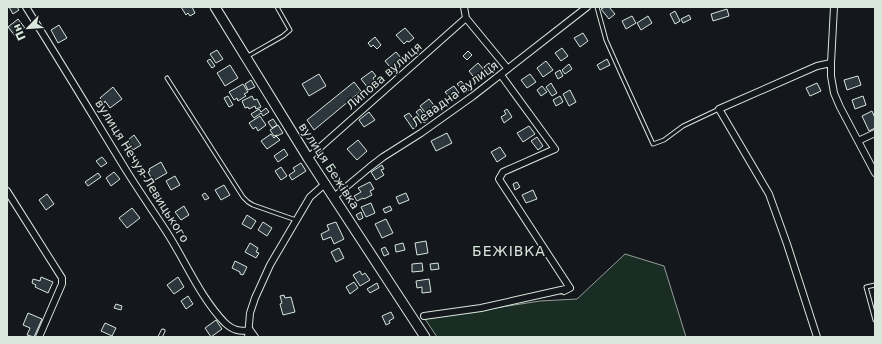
<svg xmlns="http://www.w3.org/2000/svg" width="882" height="344" viewBox="0 0 882 344" font-family="'DejaVu Sans',sans-serif">
<style>
.green{fill:#1a2d24;stroke:#939e99}
.building{fill:#2c363c;stroke:#d8e6dc}
.lines{fill:none;stroke-linecap:round;stroke-linejoin:round}
.lane-casing{stroke:#d8e6dc;stroke-width:5}
.street-casing{stroke:#d8e6dc;stroke-width:8}
.secondary-casing{stroke:#d8e6dc;stroke-width:11}
.lane{stroke:#14181c;stroke-width:3}
.street{stroke:#14181c;stroke-width:6}
.secondary{stroke:#14181c;stroke-width:9}
.labels{text-anchor:middle;stroke-width:3;stroke-linejoin:round;paint-order:stroke}
.street-label{font-size:12px;fill:#d8e6dc;stroke:#14181c}
.quarter-label{font-size:14px;letter-spacing:1px;fill:#d8e6dc;stroke:#14181c}
</style>
<rect width="100%" height="100%" fill="#14181c"/>
<path class="green" d="M625,254L664,266L686,337H437L425,319L540,301L577,299Z"/>
<path class="building" d="M9,7H17L19,10L13,14Z
M181,7H192L195,13L190,16L188,13L186,15Z
M605,7H609L615,14L609,19L601,9Z
M727,9L729,16L713,21L711,14Z
M675,11L680,21L675,24L670,14Z
M689,15L691,19L683,23L681,19Z
M632,16L636,23L626,29L622,21Z
M648,16L652,23L641,30L637,23Z
M18,19L25,28L15,36L8,27Z
M59,25L67,38L58,43L51,30Z
M405,28L414,38L409,42L407,41L404,44L396,35Z
M583,33L588,41L580,47L574,38Z
M375,37L381,45L377,49L373,45L371,47L368,43Z
M562,48L568,56L561,61L555,53Z
M217,50L223,59L216,63L210,54Z
M468,51L472,55L467,60L463,56Z
M396,52L402,59L395,65L398,68L394,72L385,61Z
M210,59L215,66L212,68L207,61Z
M607,59L610,65L600,70L597,65Z
M546,61L553,70L543,77L537,68Z
M478,63L486,72L476,80L469,71Z
M489,63L495,71L490,74L484,67Z
M569,64L572,69L565,74L562,70Z
M230,65L238,78L225,86L217,73Z
M560,70L563,76L558,79L555,73Z
M372,71L376,76L373,78L377,84L372,88L370,86L368,88L361,79Z
M319,74L326,86L309,96L302,84Z
M530,74L536,82L527,88L521,80Z
M858,76L861,85L847,90L844,80Z
M251,80L255,87L248,90L245,84Z
M461,81L469,90L465,93L457,84Z
M354,82L361,91L314,130L307,120Z
M551,83L557,93L552,96L546,87Z
M817,83L821,91L810,96L806,88Z
M243,84L248,92L244,94L246,96L238,101L237,98L234,100L229,92Z
M454,86L459,93L451,99L445,92Z
M542,86L547,92L541,96L537,90Z
M113,87L122,99L110,108L105,101L104,103L100,98Z
M570,90L576,102L569,106L563,94Z
M228,96L233,105L229,107L224,98Z
M252,96L254,100L257,99L261,107L256,109L255,106L249,109L248,107L245,108L242,101Z
M560,96L563,102L556,106L553,100Z
M863,96L866,105L855,109L852,100Z
M429,99L437,109L428,116L420,106Z
M266,108L269,112L263,116L261,113L254,118L251,114L259,109L261,112Z
M420,109L428,120L424,123L416,112Z
M507,109L512,117L504,123L501,117L506,114L504,111Z
M872,111L875,118V128L869,131L862,116Z
M369,112L375,120L364,127L359,120Z
M409,113L418,125L413,129L404,116Z
M260,116L266,125L258,131L256,127L253,129L249,123Z
M273,119L277,125L272,128L268,122Z
M278,125L283,133L277,136V135L274,136L270,130Z
M529,126L535,134L523,142L517,133Z
M447,133L452,143L436,151L431,141Z
M271,134L274,138L276,136L280,140L267,149L261,141Z
M134,135L141,145L133,150L127,141Z
M537,137L543,146L538,150L531,141Z
M358,140L367,151L357,160L347,149Z
M500,147L506,156L497,162L491,152Z
M284,149L288,155L278,162L274,156Z
M102,157L107,163L101,167L96,161Z
M161,162L167,173L153,181L148,172L150,171L149,169Z
M301,163L306,171L292,180L289,175L295,171L293,168Z
M382,165L384,169L381,170L384,175L376,180L371,172Z
M281,167L287,176L281,180L275,171Z
M114,172L120,179L111,186L106,178Z
M98,173L101,177L88,186L85,182Z
M175,176L180,185L171,190L166,181Z
M370,182L374,189L370,191L372,195L364,199L363,198L357,201L354,196L361,192L358,188Z
M517,182L520,187L515,190L513,184Z
M224,185L230,195L221,200L215,190Z
M533,190L537,199L526,203L522,195Z
M205,193L209,198L205,200L202,195Z
M406,193L409,200L399,204L396,197Z
M47,194L54,204L46,210L39,200Z
M371,203L375,213L366,217L361,207Z
M184,206L189,215L181,220L175,212Z
M390,206L392,210L385,213L383,209Z
M132,208L140,218L127,228L119,218Z
M361,212L363,218L359,220L356,215Z
M247,215L256,221L251,229L242,224Z
M386,219L393,233L382,238L375,224Z
M263,222L272,228L267,236L258,230Z
M336,222L344,239L334,244L331,237L323,240L321,234L329,230L327,225Z
M426,241L428,253L417,255L415,243Z
M250,243L258,248L256,252L259,253L256,258L245,252Z
M403,243L405,250L396,252L395,245Z
M385,247L389,254L384,256L381,249Z
M339,248L344,258L336,262L331,252Z
M235,261L247,267L243,275L240,274V272L232,268Z
M422,263L423,271L412,272V264Z
M438,263L439,269L431,270L430,264Z
M360,271L362,275L365,273L370,280L360,286L353,275Z
M41,277L53,282L48,293L35,287L36,285L32,283L33,279L40,281Z
M178,277L184,287L174,294L167,285Z
M429,279L431,292L422,293V287L417,288L416,281Z
M354,282L358,288L350,294L346,287Z
M377,283L379,288L370,293L367,289Z
M284,295L285,298L291,297L295,312L283,315L280,304L282,303L280,296Z
M188,296L193,304L186,309L181,301Z
M116,304L122,306L121,310L114,308Z
M391,312L394,318L389,321L390,323L386,325L382,316Z
M28,313L42,319L34,337L27,335L30,328L23,325Z
M216,320L222,329L211,337L205,328Z
M105,323L116,328L112,336L101,331Z"/>
<g class="lines">
<g class="lane-casing">
<path id="lane" d="M597,7L606,40L622,76L653,144L664,140L683,126L719,109
M248,56L283,36L290,30L277,7
M167,78L243,197L248,202L253,205L296,220
M875,285L866,287L875,320
M160,337L163,331"/>
</g>
<g class="street-casing">
<path id="street" d="M26,7C60,61 93,116 126,170C139,191 153,211 166,231C186,262 200,297 225,323C233,330 239,332 250,330
M834,7L831,63V76L834,93L840,107L875,173
M466,18L508,69
M501,75L555,149L503,172L499,179L570,288
M858,141L875,133
M308,158L466,18L464,7
M7,191L62,278V284L39,337
M334,197L370,167L383,157L421,133L473,96L587,7
M424,316L481,308L570,288L564,291
M250,330L255,337
M248,337L250,313L255,298L270,265L310,197L326,183
M817,337L787,244L769,194L719,109L817,66L831,63"/>
</g>
<g class="secondary-casing">
<path id="secondary" d="M215,7L308,158L425,337"/>
</g>
<use href="#lane" class="lane"/>
<use href="#street" class="street"/>
<use href="#secondary" class="secondary"/>
</g>
<g class="labels">
<g class="street-label">
<text transform="translate(384 76) rotate(-41)" y="4">Липова вулиця</text>
<text transform="translate(455 94) rotate(-36)" y="4">Левадна вулиця</text>
<text transform="translate(329 166) rotate(57)" y="4">вулиця Бежівка</text>
<text transform="translate(142 171) rotate(58)" y="4">вулиця Нечуя-Левицького</text>
</g>
<g class="quarter-label">
<text x="509" y="256">БЕЖІВКА</text>
</g>
</g>
<rect width="882" height="344" fill="none" stroke="#d8e6dc" stroke-width="16"/>
<g transform="translate(28 28) rotate(245)" stroke="#14181c" stroke-width="3" paint-order="stroke">
<path d="M0-3L7 15L0 10L-7 15Z" fill="#d8e6dc"/>
<text y="-6" font-size="11" font-weight="bold" text-anchor="middle" fill="#d8e6dc">Пн</text>
</g>
</svg>
